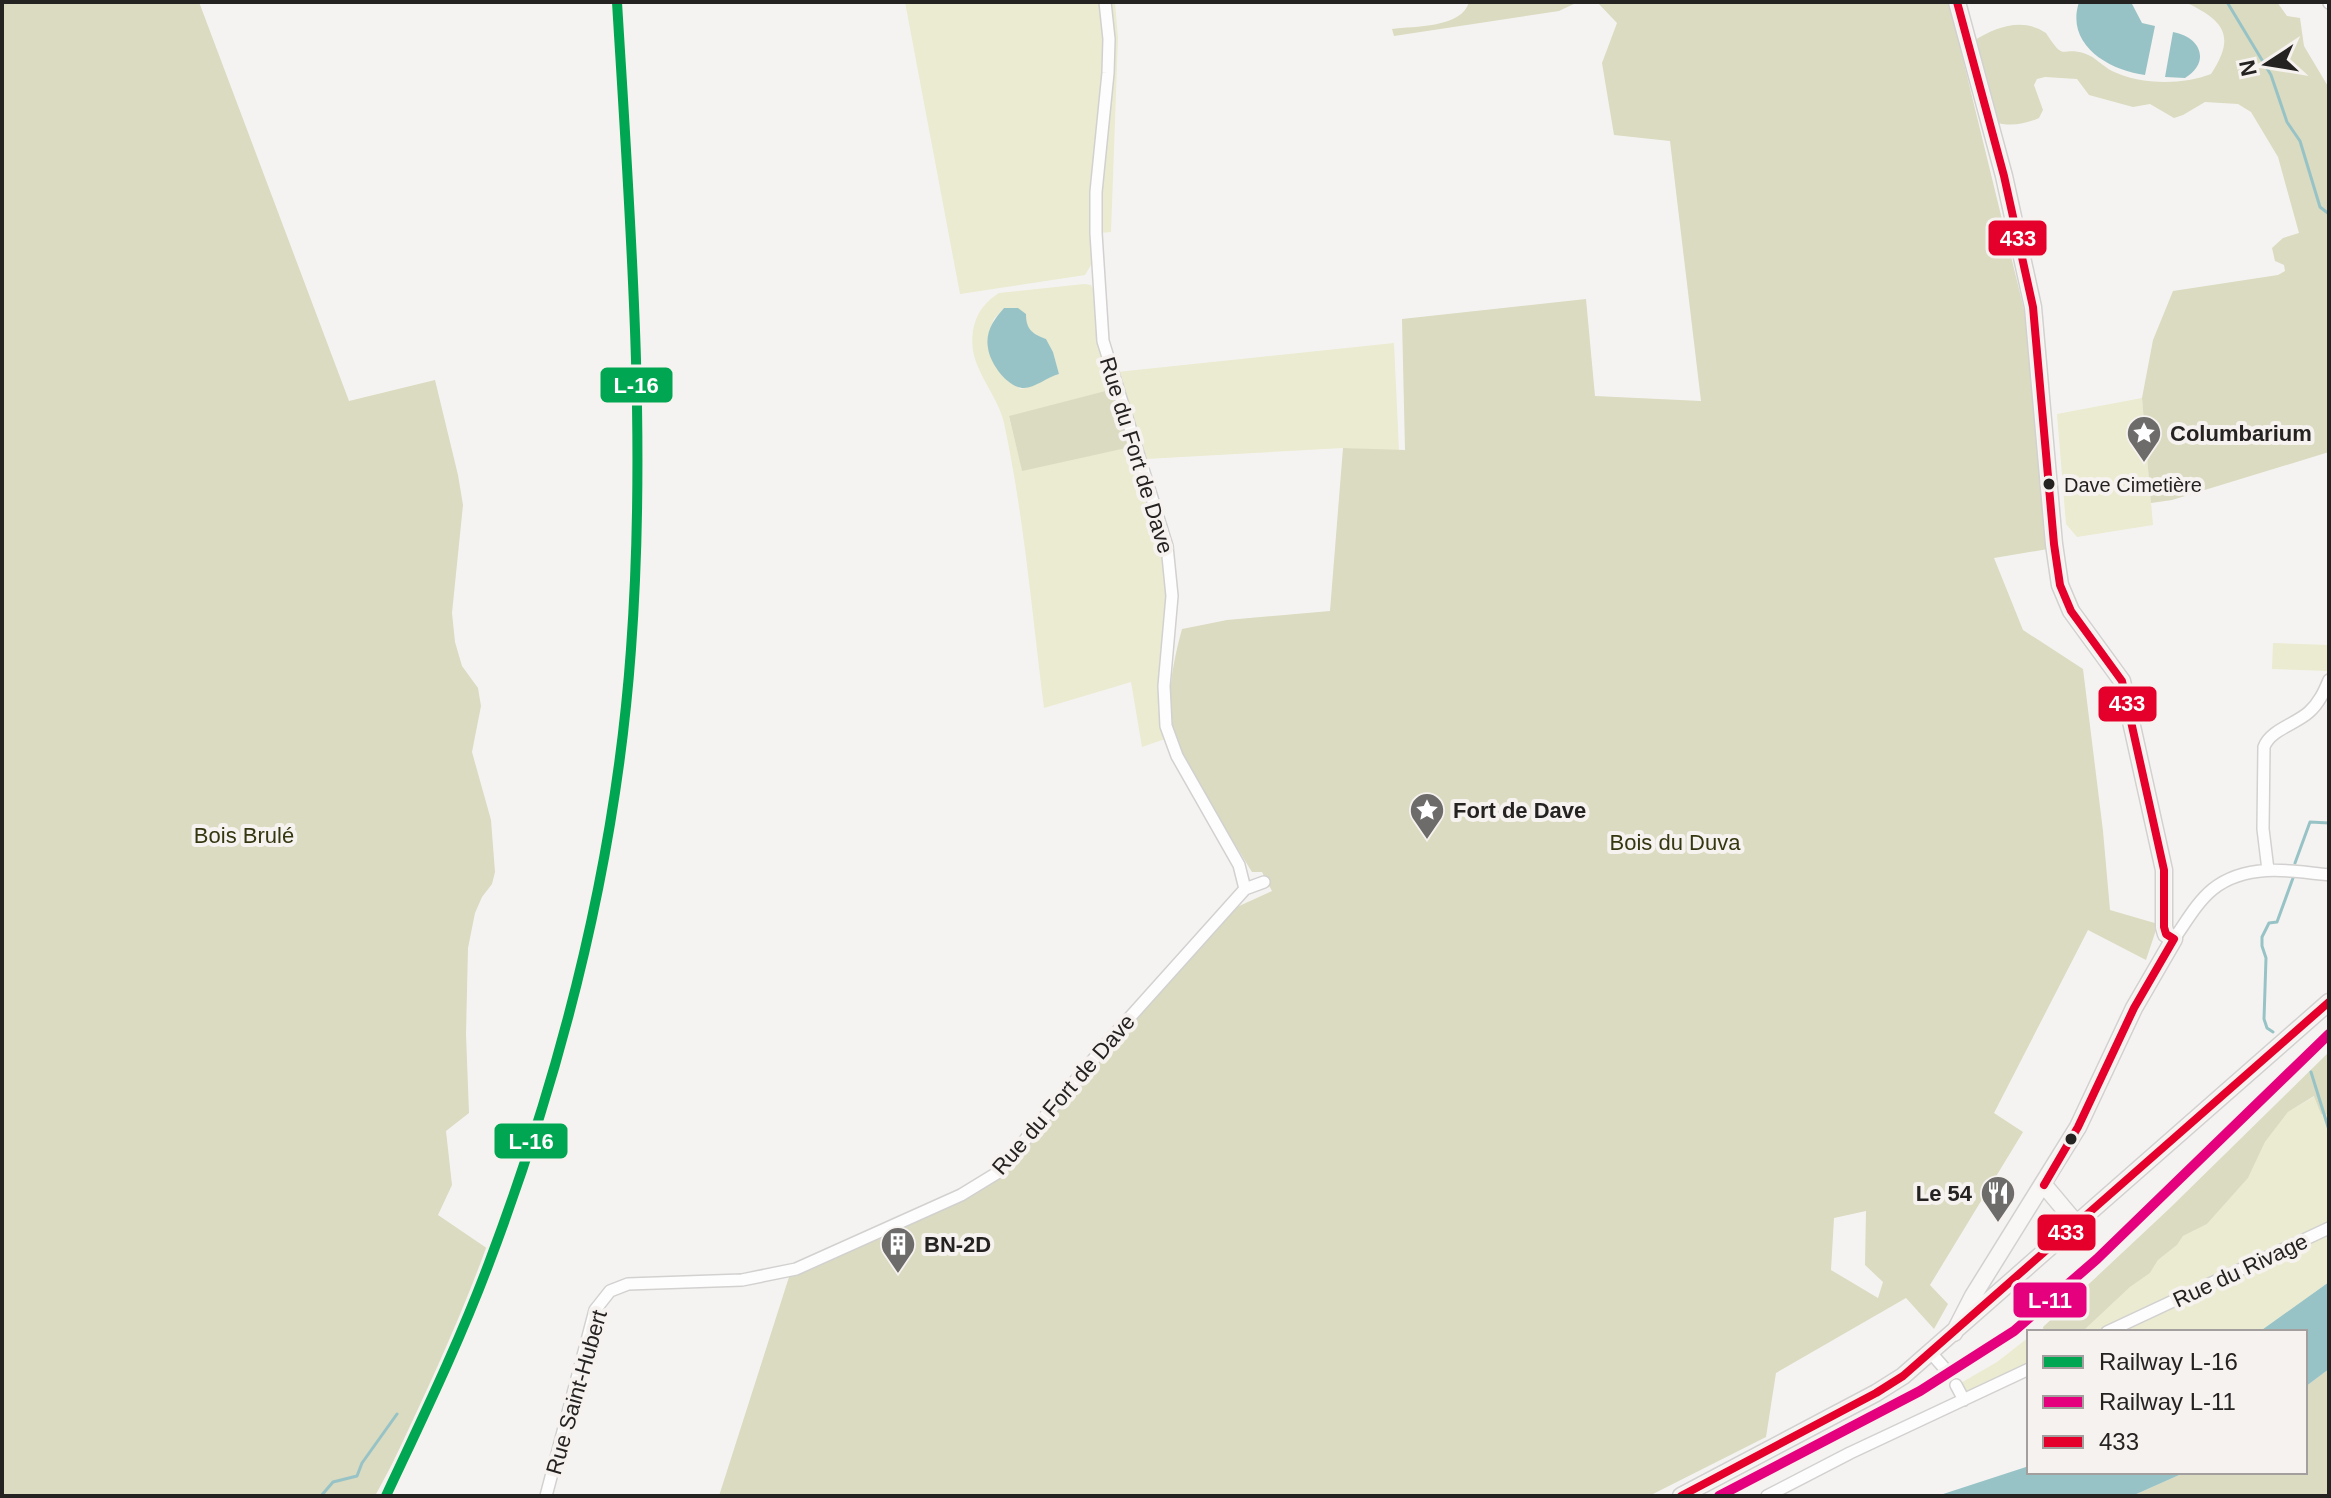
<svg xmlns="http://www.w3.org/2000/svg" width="2331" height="1498" viewBox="0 0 2331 1498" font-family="Arial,sans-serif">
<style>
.green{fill:#eaebd0;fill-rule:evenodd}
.forest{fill:#dadbc0;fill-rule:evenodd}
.water{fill:#98c3c6}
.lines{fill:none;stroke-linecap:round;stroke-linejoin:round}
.stream{stroke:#98c3c6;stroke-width:3}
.street-casing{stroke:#d2d1d0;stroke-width:14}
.secondary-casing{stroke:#d2d1d0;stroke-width:19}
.street{stroke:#fefdfd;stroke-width:11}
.secondary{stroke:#f9f7f6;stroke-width:16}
.bus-1-casing{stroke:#f6f2f0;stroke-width:14}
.bus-1{stroke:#e4002b;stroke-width:8}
.rail-1-casing{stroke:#f6f2f0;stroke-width:16}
.rail-2-casing{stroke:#f6f2f0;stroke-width:16}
.rail-1{stroke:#00a651;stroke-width:10}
.rail-2{stroke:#e5007d;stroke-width:10}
.bus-dot{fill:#252322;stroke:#f6f2f0;stroke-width:3}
.labels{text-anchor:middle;stroke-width:8;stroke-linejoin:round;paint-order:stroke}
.bus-label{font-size:20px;fill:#252322;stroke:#f6f2f0;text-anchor:start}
.poi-label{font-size:22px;font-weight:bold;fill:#252322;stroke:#f6f2f0;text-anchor:start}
.street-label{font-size:22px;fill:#252322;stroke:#f6f2f0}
.park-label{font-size:22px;fill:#353711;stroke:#f6f2f0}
.line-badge{stroke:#f6f2f0;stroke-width:3}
.badge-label{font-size:22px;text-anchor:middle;font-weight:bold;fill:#fff}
</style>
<rect width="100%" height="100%" fill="#f5f3f1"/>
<path class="green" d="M905,2H1100C1107,66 1097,128 1092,192C1090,216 1091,241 1091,265L1085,275L960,294Z
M1109,2H1115L1118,38L1111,232L1100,233Z
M1084,284L1091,285L1093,289L1097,324L1113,389L1009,417L1022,470L1131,447C1144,490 1163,534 1166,579C1169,633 1155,685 1165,739L1142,747L1131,682L1044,708C1032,613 1024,516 1004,423C999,399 976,373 973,350C970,326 978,306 999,293ZM1004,308C1018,319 1030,334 1046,339L1053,352L1059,374C1044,378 1035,387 1020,389L989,332L994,319Z
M1394,343L1399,451L1343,448L1146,459L1117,372Z
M2142,398L2153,525L2077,537L2066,524L2057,414Z
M2273,643L2329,645L2328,671L2272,669Z
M2315,1096L2321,1114L2329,1115V1223L2097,1332H2082L2130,1287L2150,1273L2158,1260L2177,1245L2183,1236L2207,1224L2248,1178L2265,1142L2288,1112Z
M2329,1233V1282L2259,1332H2117Z
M2029,1337V1364L1966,1394L1959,1384L1997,1362Z"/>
<path class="forest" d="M2,2H199L349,401L435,380L458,475L463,505L452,613L455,642L462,666L478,688L481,706L472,752L491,820L495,872L492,884L482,897L475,913L468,948L466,1034L469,1113L446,1131L452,1185L438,1215L491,1251L431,1392L375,1496H2Z
M1469,2H1578L1559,11L1394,36L1392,29C1414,26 1462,28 1469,2Z
M1597,2H1949L2029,330L2048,549L1994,558L2023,630L2083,669L2103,831L2110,910L2158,924L2146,960L2088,930L1994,1113L2023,1132L1930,1285L1948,1304L1934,1329L1906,1298L1776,1373L1766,1437L1649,1496H719L789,1277L930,1215L998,1178L1226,912L1272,891L1262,872H1252C1229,833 1191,780 1176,738C1164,704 1173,662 1182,629L1227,620L1330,611L1343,448L1405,450L1402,319L1586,299L1595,396L1701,401L1670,141L1614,135L1602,63L1617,23ZM1866,1211L1865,1265L1883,1282L1878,1298L1831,1270L1834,1218Z
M2185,2H2277L2287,16L2300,18L2304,46L2329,88V452L2172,500L2151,503L2142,398L2153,340L2173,291L2278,275L2285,271L2284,265L2275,261L2272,248L2283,238L2299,233L2278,157L2251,112L2238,104L2205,102L2183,115L2174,118L2150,104L2133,107L2089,95L2077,79L2045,77L2037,79L2034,85L2043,110L2039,118C2026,124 2009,127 1995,122L1975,40C1996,27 2023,17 2046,33C2066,64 2060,45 2086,54C2095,57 2104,67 2112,71C2140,85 2183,85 2211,74C2237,35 2223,20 2185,2Z
M1113,389L1131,447L1022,471L1009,416Z
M2329,1052V1115L2321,1114L2314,1096L2288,1112L2265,1142L2248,1178L2207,1224L2183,1236L2177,1245L2158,1260L2150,1273L2130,1287L2082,1332H2044L2043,1327L2170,1208Z
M2329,1369V1496H2132L2186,1472H2305V1387Z"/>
<path class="water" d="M2079,2H2131L2142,23L2155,26L2145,75C2109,70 2065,45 2079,2Z
M2173,32C2201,37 2211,62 2185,78L2165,77Z
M1004,308H1018L1026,314C1026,329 1032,334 1046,339L1053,352L1059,374C1047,377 1035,388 1024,388C1008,388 990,364 988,348C985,332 994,319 1004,308Z
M2329,1282V1369L2305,1387V1332H2259Z
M2029,1466V1472H2186L2132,1496H1937Z"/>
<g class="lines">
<path class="stream" d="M2227,2L2271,75L2287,122L2300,141L2320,207L2329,214
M2295,863L2310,822L2329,823
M2273,1032L2267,1028L2264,1019L2266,958L2262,946V937L2269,923L2277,922L2293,878
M2311,1072L2329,1130
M321,1496L333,1482L357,1476L362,1463L397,1414"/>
<g class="street-casing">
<path id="street" d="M2329,2V3
M2268,870L2263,829L2264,747C2270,730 2296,724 2309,712C2319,703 2324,692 2329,680
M1245,889L1264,882
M2174,939C2186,922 2197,902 2213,889C2246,863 2290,870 2329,875
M2107,1332L2329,1228
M1931,1353L1946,1370
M1956,1385L1964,1400
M546,1496L595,1310L610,1291L628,1284L742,1280L796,1269L961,1195L997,1173L1114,1035L1245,889L1239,865L1177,756L1166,726L1164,686L1172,596L1167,546L1103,341L1096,233V192L1108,73L1109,39L1105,2
M1767,1496L1850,1453L2029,1369"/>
</g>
<g class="secondary-casing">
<path id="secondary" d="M2044,1185L2075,1222
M1954,1333L1973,1296L2078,1127L2134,1008L2174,939L2166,934L2164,927V870L2122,681L2071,611L2060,585L2054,544L2033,307L2004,176L1957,2
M1681,1496L1876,1393L1903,1376L2329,1002"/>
</g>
<use href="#street" class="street"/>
<use href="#secondary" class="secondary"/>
<g class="bus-1-casing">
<path id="bus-1" d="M1957,2L2004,176L2033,307L2054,544L2060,585L2071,611L2122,681L2164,870V927L2166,934L2174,939
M2044,1185L2078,1127L2134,1008L2174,939
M1681,1496L1876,1393L1903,1376L2329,1002"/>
</g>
<use href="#bus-1" class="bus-1"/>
<g class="rail-1-casing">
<path id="rail-1" d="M386,1496C422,1419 459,1343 489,1263C563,1067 616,859 631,649C647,433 630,218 617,2"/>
</g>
<g class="rail-2-casing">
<path id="rail-2" d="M1719,1496L1920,1391L2014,1331L2097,1259L2329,1034"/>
</g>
<use href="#rail-1" class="rail-1"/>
<use href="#rail-2" class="rail-2"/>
</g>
<defs>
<g id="sight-pin" transform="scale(1.8)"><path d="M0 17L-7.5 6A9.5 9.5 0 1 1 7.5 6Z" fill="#6e6c6a" stroke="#f6f2f0"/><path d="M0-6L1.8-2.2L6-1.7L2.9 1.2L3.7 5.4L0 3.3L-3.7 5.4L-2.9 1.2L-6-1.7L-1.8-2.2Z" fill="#fff"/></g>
<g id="restaurant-pin" transform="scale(1.8)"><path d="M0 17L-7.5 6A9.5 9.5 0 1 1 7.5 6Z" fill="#6e6c6a" stroke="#f6f2f0"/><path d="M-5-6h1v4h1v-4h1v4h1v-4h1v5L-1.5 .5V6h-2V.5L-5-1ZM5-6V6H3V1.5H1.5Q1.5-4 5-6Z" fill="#fff"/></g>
<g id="building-pin" transform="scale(1.8)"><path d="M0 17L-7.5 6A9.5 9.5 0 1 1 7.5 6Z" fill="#6e6c6a" stroke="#f6f2f0"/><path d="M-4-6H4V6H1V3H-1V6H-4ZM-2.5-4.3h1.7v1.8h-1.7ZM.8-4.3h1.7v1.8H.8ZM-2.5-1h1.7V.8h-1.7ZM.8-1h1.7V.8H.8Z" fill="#fff"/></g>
</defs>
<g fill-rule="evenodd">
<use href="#sight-pin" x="2144" y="433"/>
<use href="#sight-pin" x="1427" y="810"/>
<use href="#restaurant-pin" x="1998" y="1193"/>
<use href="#building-pin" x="898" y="1244"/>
</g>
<g class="bus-dot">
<circle cx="2049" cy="484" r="7"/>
<circle cx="2071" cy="1139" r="7"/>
</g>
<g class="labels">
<g class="bus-label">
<text x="2064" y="492">Dave Cimetière</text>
</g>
<g class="poi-label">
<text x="2170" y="441">Columbarium</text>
<text x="1453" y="818">Fort de Dave</text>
<text x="1972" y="1201" text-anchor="end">Le 54</text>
<text x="924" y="1252">BN-2D</text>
</g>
<g class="street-label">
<text transform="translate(1137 455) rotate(73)" y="8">Rue du Fort de Dave</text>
<text transform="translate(1063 1094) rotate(-49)" y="8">Rue du Fort de Dave</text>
<text transform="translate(2240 1270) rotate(-25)" y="8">Rue du Rivage</text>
<text transform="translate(576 1392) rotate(-74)" y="8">Rue Saint-Hubert</text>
</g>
<g class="park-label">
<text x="244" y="843">Bois Brulé</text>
<text x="1675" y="850">Bois du Duva</text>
</g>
</g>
<g class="line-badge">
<rect x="1987" y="219" width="61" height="38" rx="8" fill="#e4002b"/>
<rect x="599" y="366" width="75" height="38" rx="8" fill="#00a651"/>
<rect x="2097" y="685" width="61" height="38" rx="8" fill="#e4002b"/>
<rect x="493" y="1122" width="76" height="38" rx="8" fill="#00a651"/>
<rect x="2036" y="1213" width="61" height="39" rx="8" fill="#e4002b"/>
<rect x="2012" y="1281" width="76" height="38" rx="8" fill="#e5007d"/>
</g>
<g class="badge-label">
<text x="2018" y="246">433</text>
<text x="636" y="393">L-16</text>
<text x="2127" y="711">433</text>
<text x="531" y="1149">L-16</text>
<text x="2066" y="1240">433</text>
<text x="2050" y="1308">L-11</text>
</g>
<rect width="2331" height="1498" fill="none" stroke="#252322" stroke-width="8"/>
<rect x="2027" y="1330" width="280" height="144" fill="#f6f2f0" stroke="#a29f9e" stroke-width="2"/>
<rect x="2043" y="1356" width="40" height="12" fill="#00a651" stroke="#a29f9e" stroke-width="2"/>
<text x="2099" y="1370" font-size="24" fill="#252322">Railway L-16</text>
<rect x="2043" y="1396" width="40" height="12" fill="#e5007d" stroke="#a29f9e" stroke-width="2"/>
<text x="2099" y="1410" font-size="24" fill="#252322">Railway L-11</text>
<rect x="2043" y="1436" width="40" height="12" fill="#e4002b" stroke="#a29f9e" stroke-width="2"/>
<text x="2099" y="1450" font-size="24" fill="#252322">433</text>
<g transform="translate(2267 64) rotate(258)" stroke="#f6f2f0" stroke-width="6" paint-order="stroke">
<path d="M0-6L14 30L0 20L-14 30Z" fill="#252322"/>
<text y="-12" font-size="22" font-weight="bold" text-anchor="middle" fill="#252322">N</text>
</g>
</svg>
